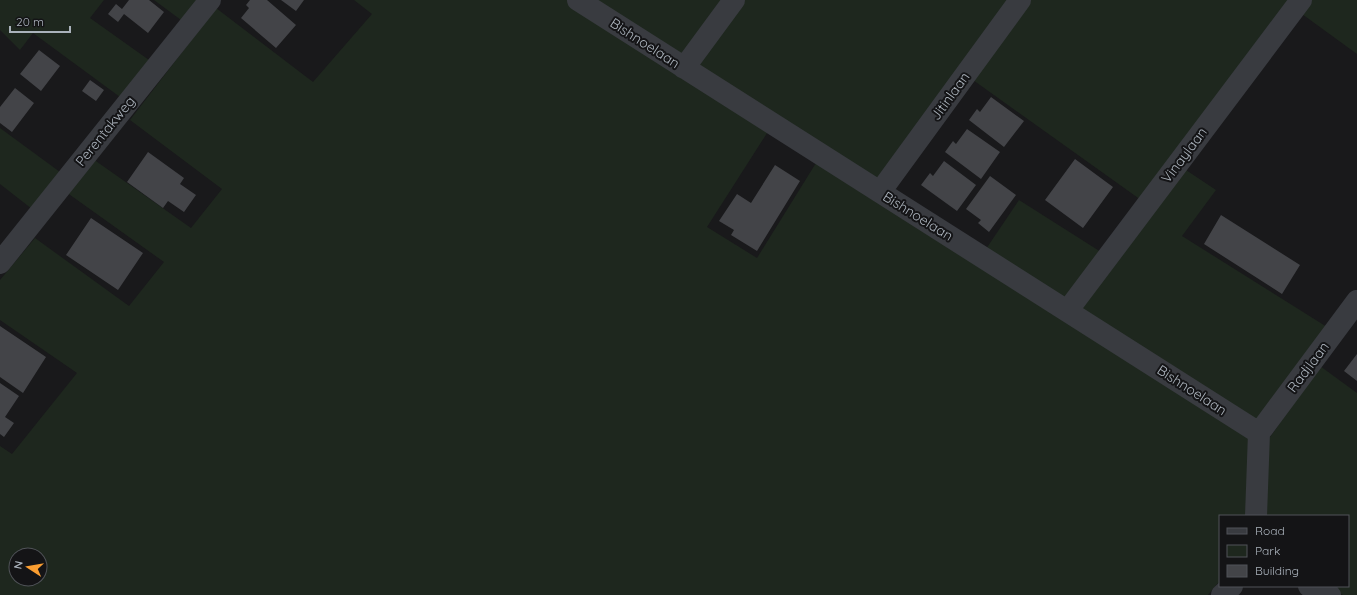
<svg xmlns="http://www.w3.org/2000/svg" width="1357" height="595" viewBox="0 0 1357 595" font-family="Quicksand,sans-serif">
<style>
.green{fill:#1e271e;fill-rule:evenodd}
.building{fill:#434448}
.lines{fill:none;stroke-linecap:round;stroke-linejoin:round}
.minor{stroke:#393b40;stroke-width:22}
.labels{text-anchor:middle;stroke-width:4;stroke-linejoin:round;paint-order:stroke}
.street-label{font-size:14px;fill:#aab2bb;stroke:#141416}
</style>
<rect width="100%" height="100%" fill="#19191b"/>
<path class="green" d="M0,0H104L90,18L149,60L120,97L33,33L20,50L0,30Z
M154,0H197L181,20Z
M354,0H567L769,130L707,227L757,258L816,163L1252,437L1250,516H1220V582L1217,584L1208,595H0V446L12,454L77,373L0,320V280L35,238L129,306L164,262L66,192L93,159L191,228L222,189L130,120L216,8L313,82L372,14ZM16,555H40V579H16Z
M588,0H726L680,61Z
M743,0H1010L876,182L692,67Z
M1030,0H1292L1141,200L973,80Z
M1312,0H1357V54L1302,14Z
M0,128L60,172L32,209L0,184Z
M1183,168L1216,190L1182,236L1327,327L1258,422L1078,310Z
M1019,200L1101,252L1067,300L986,249Z
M1320,366L1357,393V595H1343L1325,586H1348V516H1264L1268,440Z"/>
<path class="building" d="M129,0H149L164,12L148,33L124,14L118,22L108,14L116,4L122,9Z
M250,0H267L296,25L276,48L241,18L249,8L246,5Z
M281,0H304L296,11Z
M39,50L60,66L41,91L20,74Z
M90,80L104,90L96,101L82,91Z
M15,88L34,103L12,132L0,123V107Z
M991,97L1024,121L1004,147L969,120L977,109L980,112Z
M967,129L1000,152L981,179L945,152L953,141L956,144Z
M148,152L184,178L180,184L196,195L184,212L168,201L163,208L127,182Z
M1075,159L1113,187L1083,228L1045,200Z
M944,161L976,185L957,211L921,185L930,173L933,176Z
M775,165L800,181L757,251L731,235L734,230L719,221L737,194L751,203Z
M990,176L1016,195L989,232L978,223L981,220L966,209Z
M1221,215L1300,265L1282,294L1204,244Z
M91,218L143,253L118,290L66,255Z
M0,326L46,357L23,393L0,377Z
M1357,354V381L1344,371Z
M0,383L19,396L5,417L14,423L4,437L0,434Z"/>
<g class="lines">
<path class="minor" d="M578,0C804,146 1033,287 1259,433
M684,68L734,0
M880,192L1020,0
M0,263L210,0
M1068,310L1301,0
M1259,433L1357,301
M1256,516L1259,433
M1309,586L1330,595
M1222,595L1232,586"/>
</g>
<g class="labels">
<g class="street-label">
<text transform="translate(645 43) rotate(33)" y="5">Bishnoelaan</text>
<text transform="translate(950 96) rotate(-54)" y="5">Jitinlaan</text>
<text transform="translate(105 131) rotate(-51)" y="5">Perentakweg</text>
<text transform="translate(1184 155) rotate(-53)" y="5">Vinaylaan</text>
<text transform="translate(918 216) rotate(32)" y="5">Bishnoelaan</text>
<text transform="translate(1308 367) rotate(-53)" y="5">Radjlaan</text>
<text transform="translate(1192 390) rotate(33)" y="5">Bishnoelaan</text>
</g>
</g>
<rect x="1219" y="515" width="130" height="72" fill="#141416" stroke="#505358"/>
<rect x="1227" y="528" width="20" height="6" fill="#393b40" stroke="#505358"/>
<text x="1255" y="535" font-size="12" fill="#aab2bb">Road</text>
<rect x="1227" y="545" width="20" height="12" fill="#1e271e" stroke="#505358"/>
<text x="1255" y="555" font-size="12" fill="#aab2bb">Park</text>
<rect x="1227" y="565" width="20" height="12" fill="#434448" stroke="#505358"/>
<text x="1255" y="575" font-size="12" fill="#aab2bb">Building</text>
<g transform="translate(28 567) rotate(282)"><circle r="19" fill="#141416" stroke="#505358"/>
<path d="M0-3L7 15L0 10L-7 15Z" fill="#fb9e31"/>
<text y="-6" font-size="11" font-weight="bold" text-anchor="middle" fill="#aab2bb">N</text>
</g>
<path d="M10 26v6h60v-6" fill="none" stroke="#aab2bb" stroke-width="2"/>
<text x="16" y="26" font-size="12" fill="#aab2bb" stroke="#141416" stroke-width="3" paint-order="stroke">20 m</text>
</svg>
